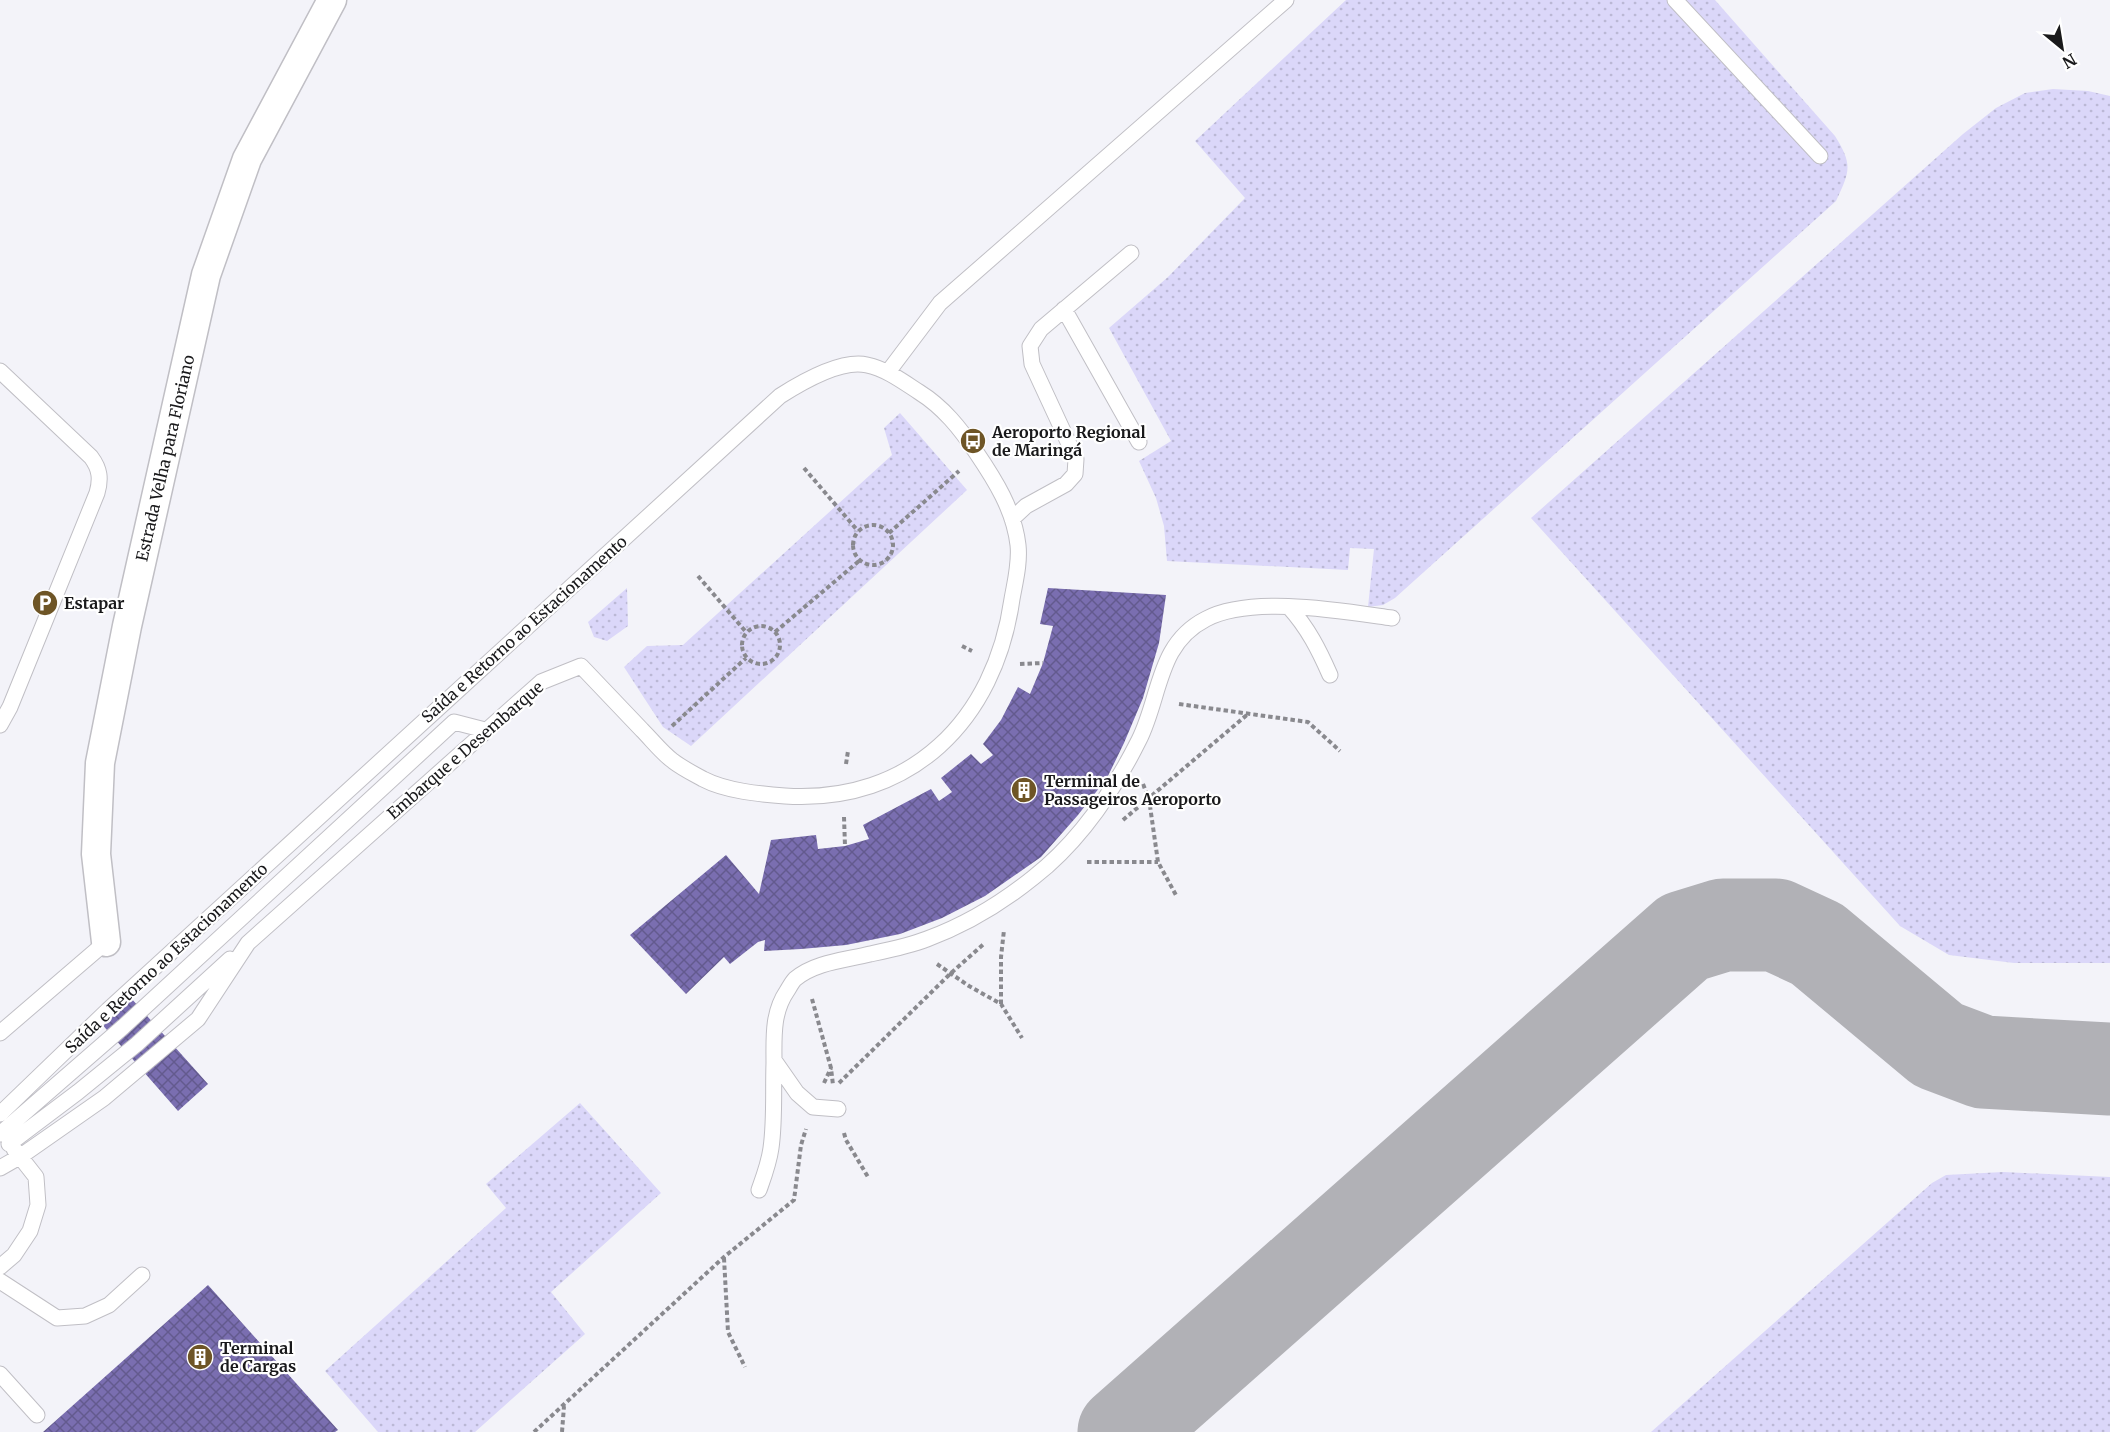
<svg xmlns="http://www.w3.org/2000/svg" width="2110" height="1432" viewBox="0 0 2110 1432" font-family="Merriweather,serif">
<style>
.grass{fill:url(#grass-dots)}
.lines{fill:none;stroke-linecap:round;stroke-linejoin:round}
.taxiway{stroke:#b1b1b6;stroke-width:93}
.building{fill:url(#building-cross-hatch)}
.service-casing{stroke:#c0bfc5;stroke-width:17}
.minor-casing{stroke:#c0bfc5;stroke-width:31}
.path{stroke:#89898e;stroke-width:4;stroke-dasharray:4.5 3;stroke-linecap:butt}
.service{stroke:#fff;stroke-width:15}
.minor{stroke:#fff;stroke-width:28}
.labels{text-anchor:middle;stroke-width:4.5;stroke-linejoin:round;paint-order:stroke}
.poi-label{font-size:16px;font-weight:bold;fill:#19191b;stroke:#fff;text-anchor:start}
.street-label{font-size:16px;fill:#19191b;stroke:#fff}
</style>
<defs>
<pattern id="grass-dots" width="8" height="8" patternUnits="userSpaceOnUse" patternTransform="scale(1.5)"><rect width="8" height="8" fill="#dbd7f9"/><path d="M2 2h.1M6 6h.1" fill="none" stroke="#bbb8d5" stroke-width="1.8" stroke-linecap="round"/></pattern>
<pattern id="building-cross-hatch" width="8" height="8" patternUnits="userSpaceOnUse" patternTransform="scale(1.5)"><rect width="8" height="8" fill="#7a6eb0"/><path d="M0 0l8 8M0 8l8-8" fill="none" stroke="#635a8e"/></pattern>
</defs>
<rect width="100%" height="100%" fill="#f3f3f9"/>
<path class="grass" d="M1346,0H1715L1835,136C1853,165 1850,171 1836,201L1395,598L1383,605L1368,607L1374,549L1350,548L1348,570L1167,561L1164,526L1156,498L1139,461L1171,441L1109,328L1168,277L1245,198L1195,141Z
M2053,89L2088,91L2110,96V963H2014L1949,955L1900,926L1531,518L1963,134L1996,108L2025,93Z
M900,413L967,490L691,746L663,727L624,667L647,646L683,645L892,455L884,428Z
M627,588L628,626L607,641L594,637L588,622Z
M580,1103L661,1193L551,1292L585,1334L475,1432H378L325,1371L506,1208L486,1184Z
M2003,1172L2110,1177V1432H1651L1932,1183L1946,1175Z"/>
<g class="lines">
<path class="taxiway" d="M1124,1432L1684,937L1723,925H1776L1817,944L1938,1045L1983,1062L2110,1069"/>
</g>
<path class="building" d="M1048,588L1166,595L1159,643L1143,698L1124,743L1107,778L1078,815L1041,857L985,896L942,918L900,934L846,945L801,949L764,951L765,940L758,942L730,964L724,957L686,994L630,935L726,855L759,894L771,840L816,835L818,849L845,846L869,839L863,825L931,789L939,801L952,792L941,778L971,754L981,764L993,755L983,744L1001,720L1018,687L1030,694L1043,663L1053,626L1040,624Z
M122,988L208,1084L178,1111L93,1014Z
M208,1285L338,1430L335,1432H43Z"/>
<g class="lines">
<g class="service-casing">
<path id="service" d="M1675,0L1820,156
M1064,309L1139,442
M0,371L91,457C100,469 101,479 97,493L10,707L0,725
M888,372L940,303L1286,0
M1012,519L1026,506L1066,484L1075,474L1076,459L1032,364L1030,346L1041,329L1131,253
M1289,607C1308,628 1319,650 1330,675
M0,1033L106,942
M774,1060L797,1093L813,1107L838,1109
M0,1114L108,1010L780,396C802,382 841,359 867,365C886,369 902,381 919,392C943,407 960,428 976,452C995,480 1014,510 1018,545C1020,563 1015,582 1012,599C995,720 911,804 785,796C759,794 726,791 703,779C694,774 682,768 673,761C662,753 652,740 642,730C622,709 601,687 581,666L541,682L248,943L198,1019L104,1098L21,1156L0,1168
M0,1134L123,1027L454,722L485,730
M9,1144L78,1092L137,1044L230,959
M759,1190C764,1176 769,1163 771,1148C775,1120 773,1091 774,1063C774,1038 772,1013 787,991C789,988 792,982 795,979C815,962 846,960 870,954C889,950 909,946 927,939C965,925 1003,902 1034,877C1080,841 1113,792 1139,740C1161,696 1157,644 1206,619C1251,595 1342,611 1392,618
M0,1267L14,1255L30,1231L38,1205L36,1177L14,1149
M0,1281L57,1318L85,1316L109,1305L142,1275
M0,1374L37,1415"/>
</g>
<g class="minor-casing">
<path id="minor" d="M106,942L96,854L100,763L127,626L206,275L247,159L332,0"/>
</g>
<path class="path" d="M804,468L858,531
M853 545a20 20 0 1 1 40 0a20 20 0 1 1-40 0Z
M889,533L959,471
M698,576L746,632
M742 645a19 19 0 1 1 38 0a19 19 0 1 1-38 0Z
M775,632L859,561
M962,646L972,651
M1020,664L1043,663
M1179,704L1308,722L1340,751
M672,726L746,658
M846,764L848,751
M1143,784L1149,799L1158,862L1177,897
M844,817L845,846
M1123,820L1248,714
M1087,862H1158
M937,964L969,986L1001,1004L1022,1038
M812,999L831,1068L833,1085
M1001,1004V957L1004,930
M824,1083L831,1068
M839,1083L951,973L985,943
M844,1133L846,1140L868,1177
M724,1258L728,1332L745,1367
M534,1432L724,1257L794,1200L801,1145L806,1129
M562,1432L564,1406"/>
<use href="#service" class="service"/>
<use href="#minor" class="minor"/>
</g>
<defs>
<g id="bus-disc" transform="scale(1.35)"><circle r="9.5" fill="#6e5526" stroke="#fff"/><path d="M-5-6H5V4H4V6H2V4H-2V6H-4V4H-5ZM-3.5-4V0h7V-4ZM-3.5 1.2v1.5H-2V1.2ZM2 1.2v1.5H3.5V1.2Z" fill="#fff"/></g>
<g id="parking-disc" transform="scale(1.35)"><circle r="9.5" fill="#6e5526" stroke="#fff"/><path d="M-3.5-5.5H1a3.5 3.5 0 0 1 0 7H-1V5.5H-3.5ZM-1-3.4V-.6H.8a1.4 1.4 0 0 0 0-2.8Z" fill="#fff"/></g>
<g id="building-disc" transform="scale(1.35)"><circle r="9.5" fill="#6e5526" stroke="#fff"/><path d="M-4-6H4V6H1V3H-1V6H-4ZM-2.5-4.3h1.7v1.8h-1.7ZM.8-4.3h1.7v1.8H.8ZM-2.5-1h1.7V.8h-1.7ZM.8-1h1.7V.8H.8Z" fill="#fff"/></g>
</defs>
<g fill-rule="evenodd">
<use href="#bus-disc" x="973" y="441"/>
<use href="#parking-disc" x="45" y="603"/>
<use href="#building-disc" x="1024" y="790"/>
<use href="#building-disc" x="200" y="1357"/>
</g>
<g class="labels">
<g class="poi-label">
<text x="992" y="438">Aeroporto Regional<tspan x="992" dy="18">de Maringá</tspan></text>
<text x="64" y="609">Estapar</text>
<text x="1044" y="787">Terminal de<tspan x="1044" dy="18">Passageiros Aeroporto</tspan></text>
<text x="220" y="1354">Terminal<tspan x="220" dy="18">de Cargas</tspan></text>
</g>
<g class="street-label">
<text transform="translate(165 458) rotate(-77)" y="6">Estrada Velha para Floriano</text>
<text transform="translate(524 629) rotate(-42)" y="6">Saída e Retorno ao Estacionamento</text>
<text transform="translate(465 750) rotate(-41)" y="6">Embarque e Desembarque</text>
<text transform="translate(166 958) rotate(-43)" y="6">Saída e Retorno ao Estacionamento</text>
</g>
</g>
<g transform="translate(2062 48) rotate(150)" stroke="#ffffff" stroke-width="4.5" paint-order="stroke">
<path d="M0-4.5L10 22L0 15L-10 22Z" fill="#19191b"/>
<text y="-9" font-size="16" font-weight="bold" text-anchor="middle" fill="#19191b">N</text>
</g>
</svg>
